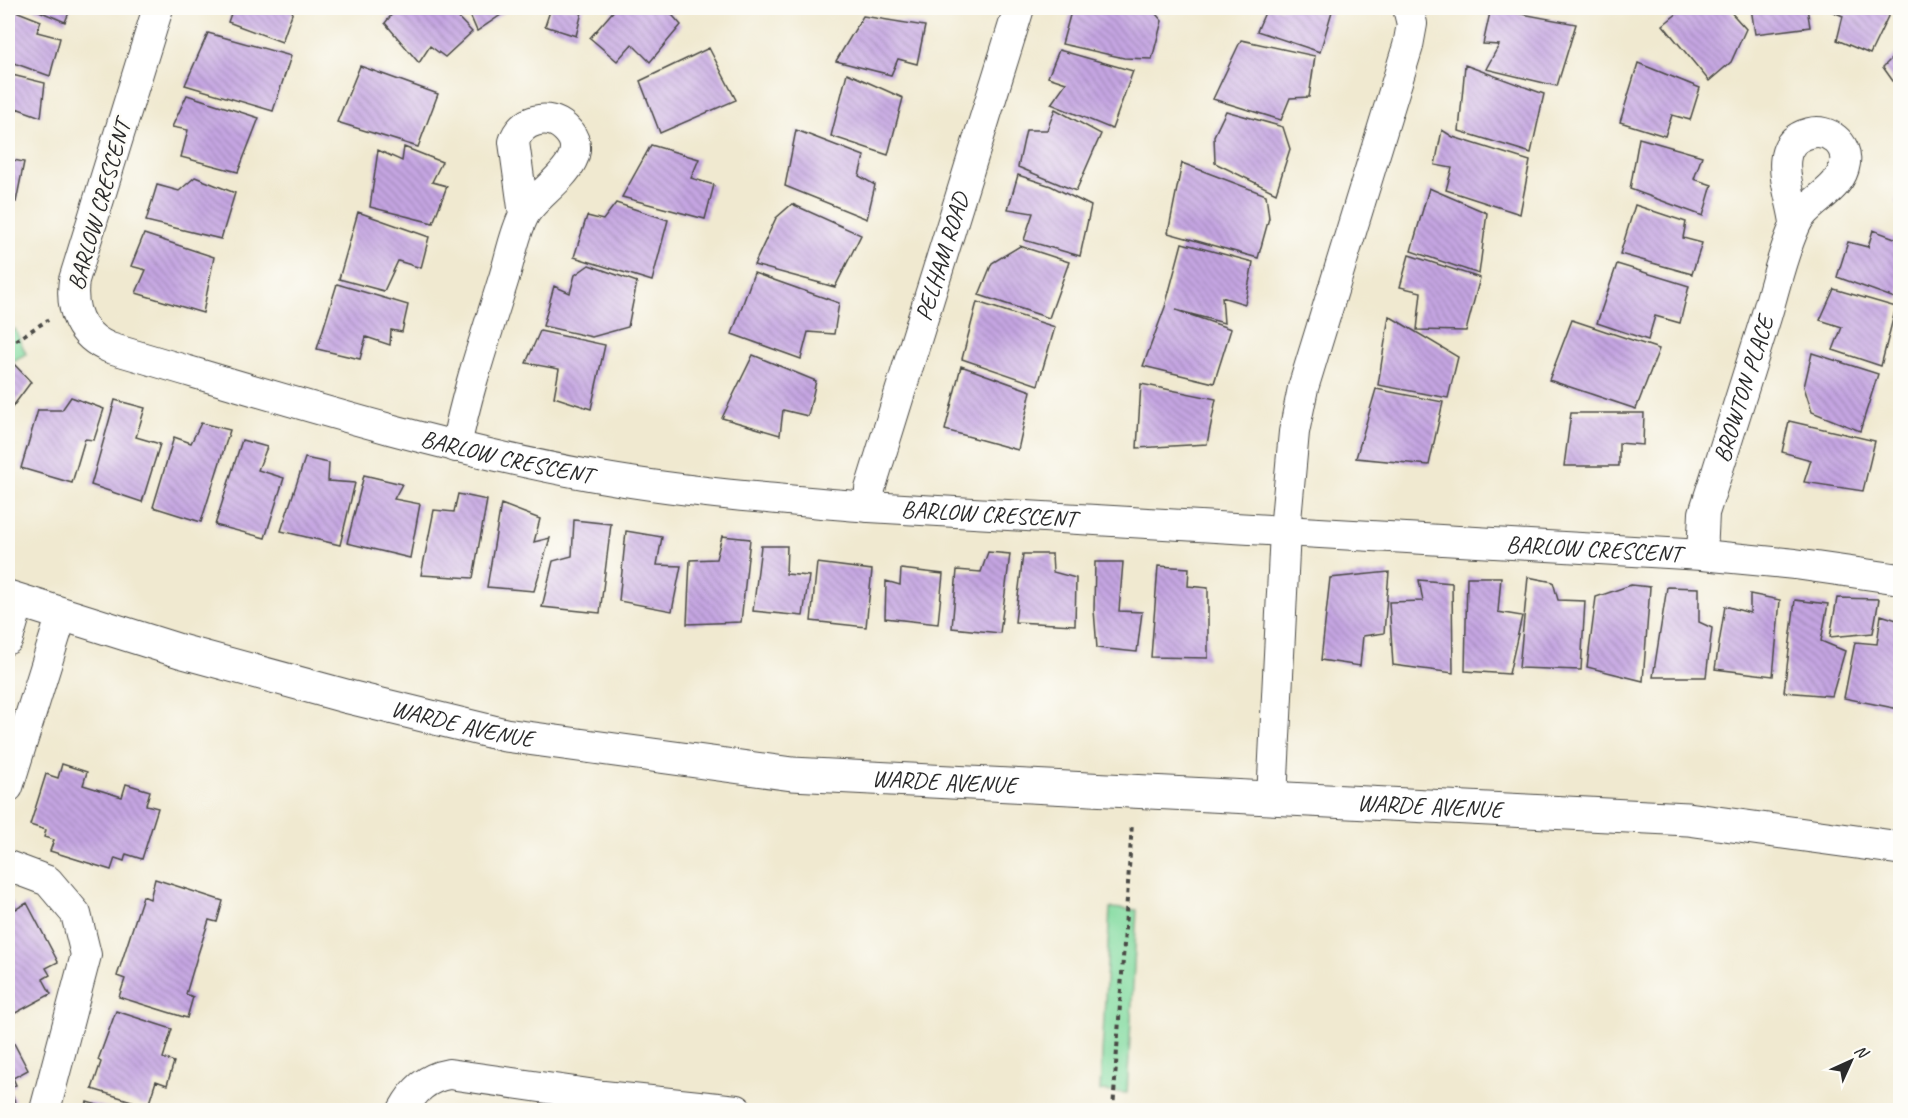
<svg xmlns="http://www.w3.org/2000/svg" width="1908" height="1118" viewBox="0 0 1908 1118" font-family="Caveat,sans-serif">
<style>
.grass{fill:#81da9f;stroke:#568265;stroke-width:1.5}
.building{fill:url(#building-back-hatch)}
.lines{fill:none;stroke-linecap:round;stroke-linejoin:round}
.minor-casing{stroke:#494844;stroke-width:32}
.major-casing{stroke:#494844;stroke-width:35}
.path{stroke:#494844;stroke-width:4;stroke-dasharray:4.5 4.5;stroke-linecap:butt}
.minor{stroke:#fff;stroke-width:30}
.major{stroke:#fff;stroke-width:33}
.labels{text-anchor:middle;stroke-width:5;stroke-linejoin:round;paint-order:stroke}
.street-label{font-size:24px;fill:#2b2b2b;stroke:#fdfcf7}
</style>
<defs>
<pattern id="building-back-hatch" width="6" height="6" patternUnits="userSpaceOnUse" patternTransform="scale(1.5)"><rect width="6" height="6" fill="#c5a5e2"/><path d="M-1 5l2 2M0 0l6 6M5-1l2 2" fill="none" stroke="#a087b7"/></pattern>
</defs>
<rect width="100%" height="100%" fill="#fdfcf7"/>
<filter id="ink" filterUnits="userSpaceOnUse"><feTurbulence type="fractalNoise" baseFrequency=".0167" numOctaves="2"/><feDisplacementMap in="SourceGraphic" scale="12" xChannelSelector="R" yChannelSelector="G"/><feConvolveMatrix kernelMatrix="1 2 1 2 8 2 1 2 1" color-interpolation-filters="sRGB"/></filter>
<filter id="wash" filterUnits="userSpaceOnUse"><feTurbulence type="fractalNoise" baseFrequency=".008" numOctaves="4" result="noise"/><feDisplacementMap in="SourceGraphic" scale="24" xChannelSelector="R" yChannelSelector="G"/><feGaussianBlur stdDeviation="1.35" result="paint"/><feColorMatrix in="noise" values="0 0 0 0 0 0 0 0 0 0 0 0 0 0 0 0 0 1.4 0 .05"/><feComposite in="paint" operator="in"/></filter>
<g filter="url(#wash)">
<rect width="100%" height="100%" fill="#f0e9d0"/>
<path class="grass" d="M15,329L26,354L8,364V333Z
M1110,908L1137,910L1127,1093L1100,1091Z"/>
<g id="blocks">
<path class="building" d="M8,8L41,21L37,32L60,38L50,76L8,61Z
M32,8H71L65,22Z
M233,8H294L282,42L228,22Z
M397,8H449L472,32L445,57L430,46L419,63L385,23Z
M467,8H511L477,31Z
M551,8H583L576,36L545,26Z
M616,8H666L681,25L650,62L632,44L617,61L590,38Z
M1072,8H1151L1162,21L1152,59L1124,58L1062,44Z
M1267,8H1333L1320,52L1257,31Z
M1491,8L1576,24L1557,86L1486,69L1499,45L1483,44Z
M1684,8H1727L1746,29L1731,62L1709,81L1663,25Z
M1751,8H1807L1810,27L1755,34Z
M1824,8H1892L1870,54L1837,40L1843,16Z
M863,16L925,26L917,64L898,59L891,75L836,61Z
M208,33L291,56L273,111L185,85Z
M1241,40L1315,56L1309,97L1290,98L1281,120L1213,99Z
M709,48L736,100L660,133L640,81Z
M1059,50L1133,71L1112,129L1051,104L1066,83L1048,77Z
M1900,50V91L1883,67Z
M1638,63L1700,88L1690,120L1672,115L1665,136L1620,122Z
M1465,65L1544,94L1531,153L1459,131Z
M360,66L438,94L418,147L337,122Z
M847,73L903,98L888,155L831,136Z
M8,74L45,83L41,117L16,108L10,129L8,128Z
M187,95L259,118L238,172L181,157L188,130L172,127Z
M1055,109L1101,134L1076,191L1018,167L1026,130H1047Z
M1226,111L1283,127L1290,149L1276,193L1215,163L1214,136Z
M796,130L864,156L859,176L875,185L867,219L785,186Z
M1442,130L1453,137L1530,161L1520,214L1446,190L1452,168L1435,165Z
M1639,138L1702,156L1694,179L1712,185L1703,216L1630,189Z
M651,145L699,159L691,178L714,185L705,219L622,197Z
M404,147L442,162L432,182L447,186L433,223L370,207L378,150L402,161Z
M8,159L24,162L16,202L8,199Z
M1182,163L1266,195L1269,218L1258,258L1168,233Z
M1018,175L1051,186L1091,206L1080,256L1024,240L1033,213L1008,209Z
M195,177L235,193L221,239L146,221L157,185L179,191Z
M1429,188L1487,213L1479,274L1411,251Z
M1900,190V205L1896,203Z
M616,203L668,220L652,281L574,257L587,216L603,220Z
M792,204L861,235L835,287L754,265L776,218Z
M1635,205L1686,222L1683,238L1702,243L1692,274L1620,254Z
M358,212L429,237L421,268L398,261L384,291L339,279Z
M1873,230L1900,240V300L1837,277L1848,242L1868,247Z
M144,234L214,257L203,313L136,293L146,270L131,266Z
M1182,243L1253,262L1245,304L1222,297L1224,323L1176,310L1231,329L1214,383L1143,366L1165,307Z
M1020,246L1069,262L1049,318L979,295L992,263Z
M1409,255L1480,278L1466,331L1417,330L1421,292L1400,287Z
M1617,264L1689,286L1680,323L1655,316L1648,340L1597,323Z
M589,265L637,282L628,327L592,337L543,326L554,286L570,293L575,275Z
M754,273L839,303L834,334L808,332L801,359L732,334Z
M337,284L408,305L402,332L391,330L390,345L366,337L360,359L317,349Z
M1834,289L1896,307L1881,366L1833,350L1842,327L1820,320Z
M977,302L1055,327L1038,385L962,359Z
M1389,316L1458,357L1448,398L1378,385Z
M1572,320L1659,349L1636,409L1549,380Z
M540,331L605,345L591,409L554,397L559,369L526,363Z
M1812,353L1878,374L1860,431L1812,412L1804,387Z
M753,355L816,381L808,416L783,410L780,435L722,418Z
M12,362L31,382L8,413V368Z
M961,366L1031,391L1018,450L945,430Z
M1141,384L1216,399L1207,444L1137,448Z
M1376,389L1443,402L1429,465L1356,458Z
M71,397L104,409L94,440L85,439L72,483L21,468L38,410H62Z
M115,400L145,408L136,437L160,444L142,502L91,485Z
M1571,413H1644L1643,445L1619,443V466H1564Z
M1789,421L1875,441L1863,491L1804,482L1811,460L1782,452Z
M201,423L230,430L201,522L153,507L174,437L191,443Z
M242,440L267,447L258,470L284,478L265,538L215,525Z
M305,458L329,463L328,481L355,483L340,545L281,531Z
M364,475L402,484L394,499L420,504L410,558L347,543Z
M458,494L487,500L473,578L421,575L434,510L454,512Z
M501,504L540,519L534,542L550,538L534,591L487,587Z
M574,520L611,524L600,613L542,607L553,561L572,556Z
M626,531L662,537L657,565L681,566L672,611L619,601Z
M722,536L750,539L741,622L687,624L690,560L716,559Z
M761,546H787L786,574L809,576L803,616L753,611Z
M988,552L1010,554L1000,633L952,628L957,570L981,572Z
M1023,554H1052L1053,572L1076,578L1075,625L1015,622Z
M1095,562H1123L1119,611L1142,612L1137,652L1097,648L1094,610Z
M817,563L872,570L866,627L811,621Z
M1158,566L1189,568L1188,586L1208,588V658L1151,657Z
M901,569L943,574L938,624L885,618L886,581L900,585Z
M1389,572L1384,633L1363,636L1360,666L1321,660L1330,578Z
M1467,577H1501L1498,612L1522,616L1509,674L1465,671Z
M1528,577L1553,582L1558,600L1585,601L1581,670L1519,668Z
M1419,580L1452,583L1453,673L1393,665L1389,602L1423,601Z
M1631,585L1650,587L1643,681L1587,667L1596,597Z
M1667,587L1699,588V622L1712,628L1706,677H1653Z
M1750,594L1780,600L1773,676L1715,669L1725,606L1750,613Z
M1837,598L1879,599L1873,633L1830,637Z
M1795,600L1828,604L1821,641L1845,651L1832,696L1784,692Z
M1881,615L1900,621L1899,709L1844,698L1855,642L1877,644Z
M62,764L87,772L83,785L122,797L126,784L150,791L146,805L158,808L142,859L126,854L124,861L115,858L111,870L50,851L54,840L44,837L46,830L30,825L46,774L58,778Z
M155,879L223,901L217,922L209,920L197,957L186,994L193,997L187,1018L119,997L125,979L117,976L143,896L150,899Z
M12,901L16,909L27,903L58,962L46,968L50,975L43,979L51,994L8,1017V903Z
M116,1011L172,1029L163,1058L174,1062L167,1085L156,1081L148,1106L92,1089L101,1062L98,1060Z
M8,1032L28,1070L13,1078L16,1085L9,1089L15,1101L8,1105Z
M87,1102L114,1110H84Z"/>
</g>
</g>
<g filter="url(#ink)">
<use href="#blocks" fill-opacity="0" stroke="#494844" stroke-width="1.5"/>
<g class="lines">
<g class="minor-casing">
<g id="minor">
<path id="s1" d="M158,8L74,280C70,310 80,336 110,348C268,394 426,445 589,475C681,492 775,499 869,507L1702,555L1795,564L1900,579"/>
<path d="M456,447C467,390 486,336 503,281C510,260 514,234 524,215C537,190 599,160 565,128C548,112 520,120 514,142L524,215"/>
<path id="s2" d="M869,507L870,489L1019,8"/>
<path id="s3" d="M1702,555L1704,513C1725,448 1745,383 1766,317C1775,287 1782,254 1795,226C1805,201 1841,192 1845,163C1848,144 1828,128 1810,133C1767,144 1792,193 1795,223"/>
<path d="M8,639L19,601"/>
<path d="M8,787L62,614"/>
<path d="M1272,799L1285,531L1294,432L1303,388L1408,46L1412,24L1408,8"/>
<path d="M8,866L48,881L76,914L86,955L45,1110"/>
<path d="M403,1110C414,1090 426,1078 449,1074L603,1096L737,1110"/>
</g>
</g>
<g class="major-casing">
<g id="major">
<path id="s4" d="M8,597L180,651L349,697L505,735L792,774L1688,819L1900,848"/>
</g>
</g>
<path class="path" d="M8,345L48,320
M1113,1110L1132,823"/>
<use href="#minor" class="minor"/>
<use href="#major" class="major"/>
</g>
</g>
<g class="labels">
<g class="street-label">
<text transform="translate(99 205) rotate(-74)" y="8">BARLOW CRESCENT</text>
<text dy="8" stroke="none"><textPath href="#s2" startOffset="261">PELHAM ROAD</textPath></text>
<text dy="8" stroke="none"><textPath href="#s3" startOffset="172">BROWTON PLACE</textPath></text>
<text dy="8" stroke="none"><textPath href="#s1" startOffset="780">BARLOW CRESCENT</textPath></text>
<text dy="8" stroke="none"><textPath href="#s1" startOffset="1266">BARLOW CRESCENT</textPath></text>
<text dy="8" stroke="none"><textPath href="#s1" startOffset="1872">BARLOW CRESCENT</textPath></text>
<text dy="8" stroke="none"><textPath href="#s4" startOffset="472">WARDE AVENUE</textPath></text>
<text dy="8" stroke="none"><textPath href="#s4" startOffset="958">WARDE AVENUE</textPath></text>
<text dy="8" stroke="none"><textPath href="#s4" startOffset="1444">WARDE AVENUE</textPath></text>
</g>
</g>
<rect width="1908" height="1118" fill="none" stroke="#fdfcf7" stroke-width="30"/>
<g transform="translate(1851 1061) rotate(45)" stroke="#fdfcf7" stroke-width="4.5" paint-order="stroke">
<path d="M0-4.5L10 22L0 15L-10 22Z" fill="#2b2b2b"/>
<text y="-9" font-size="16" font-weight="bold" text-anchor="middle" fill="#2b2b2b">N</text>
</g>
</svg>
